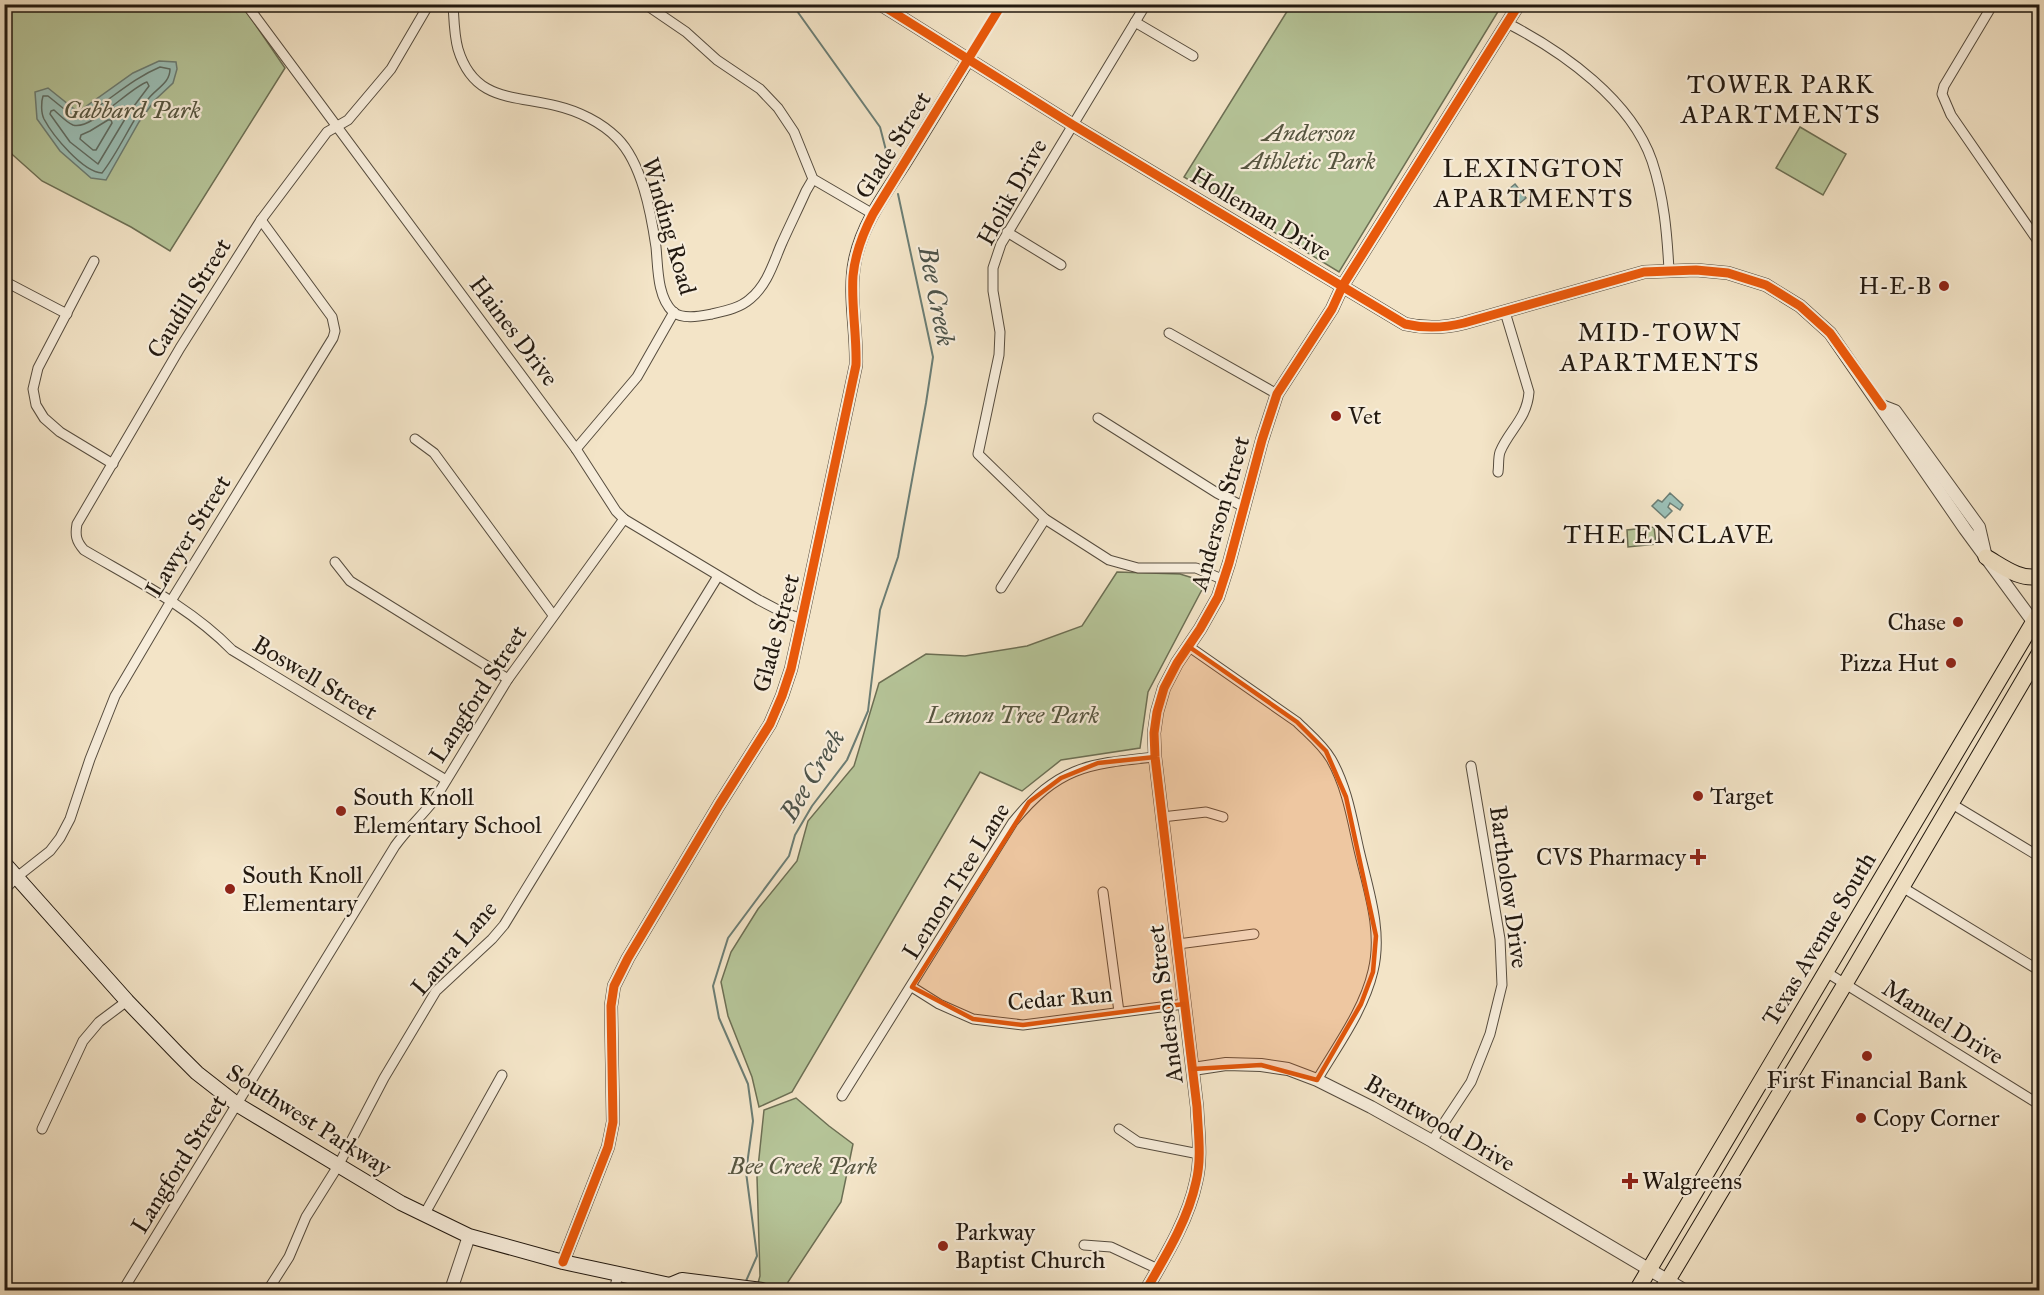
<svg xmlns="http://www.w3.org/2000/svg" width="2044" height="1295" font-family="'IM FELL Great Primer',serif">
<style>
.green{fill:#b6c599;stroke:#6c6f54;stroke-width:1.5}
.water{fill:#9bbfb6;stroke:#6b7d74;stroke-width:1.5}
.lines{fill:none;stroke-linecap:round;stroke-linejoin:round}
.shore{stroke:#5e6c63;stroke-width:1.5}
.stream{stroke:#6b7d74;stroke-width:2}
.minor-casing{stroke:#564c3e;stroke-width:11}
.tertiary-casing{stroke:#564c3e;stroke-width:14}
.secondary-casing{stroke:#221910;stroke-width:16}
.primary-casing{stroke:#221910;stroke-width:17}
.minor{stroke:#f7eddb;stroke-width:9}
.tertiary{stroke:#f7eddb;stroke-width:12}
.secondary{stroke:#f7eddb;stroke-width:14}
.primary{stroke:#f3e4c7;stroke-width:15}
.cycleway-casing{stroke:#f7eddb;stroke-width:13}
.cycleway{stroke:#e8590c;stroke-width:9}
.marked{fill:#de560c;fill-opacity:0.2;stroke:#de560c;stroke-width:4.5;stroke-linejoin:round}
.poi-dot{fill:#8f2418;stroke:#f7eddb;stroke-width:2}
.labels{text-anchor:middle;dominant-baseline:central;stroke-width:4.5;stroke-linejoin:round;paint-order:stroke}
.park-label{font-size:24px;font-style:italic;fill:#565540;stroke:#f7eddb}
.street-label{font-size:24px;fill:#221910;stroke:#f7eddb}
.poi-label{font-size:24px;fill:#221910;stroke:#f7eddb;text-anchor:start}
.neighbourhood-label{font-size:26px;letter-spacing:1.5px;fill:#221910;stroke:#f7eddb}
.water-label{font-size:26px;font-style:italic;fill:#4c534a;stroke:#f7eddb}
</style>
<rect width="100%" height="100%" fill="#f3e4c7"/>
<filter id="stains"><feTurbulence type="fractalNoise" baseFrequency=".00333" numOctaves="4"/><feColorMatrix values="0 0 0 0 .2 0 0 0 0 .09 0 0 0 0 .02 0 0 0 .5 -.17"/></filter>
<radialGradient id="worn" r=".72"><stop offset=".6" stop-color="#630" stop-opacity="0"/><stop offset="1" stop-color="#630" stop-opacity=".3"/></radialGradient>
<g class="green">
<polygon points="5,5 242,5 285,68 170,251 131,227 42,181 5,148"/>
<polygon points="1291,5 1502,5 1339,272 1184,177"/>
<polygon points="1800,127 1846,154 1823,195 1776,168"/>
<polygon points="1654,527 1656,544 1628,547 1627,530"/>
<polygon points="1117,572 1180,574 1206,582 1148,692 1140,748 1061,760 1022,791 980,772 792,1092 759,1107 752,1077 728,1016 721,982 731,952 758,909 797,861 808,821 854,766 879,683 926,654 965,656 1027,646 1082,626"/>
<polygon points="796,1098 829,1126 853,1144 841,1202 788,1282 786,1290 756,1290 760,1276 757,1177 764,1110"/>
</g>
<g class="water">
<polygon points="159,61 176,62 177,69 173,83 155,100 139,122 106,180 91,178 60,151 37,119 35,92 48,88 78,112 133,73"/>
<polygon points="1515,184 1526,198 1520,203 1509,189"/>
<polygon points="1670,493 1683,505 1680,510 1670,503 1668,507 1672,511 1665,518 1652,506 1658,500 1662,502"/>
</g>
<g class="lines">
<g class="shore">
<path d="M160 67 170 69C170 83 157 88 149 98 131 121 120 150 102 173 83 172 53 136 44 119 41 113 41 102 43 96H48L74 117 80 118C109 102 129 80 160 67Z"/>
<path d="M147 82 149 86 128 114 98 164 70 142 50 114 51 111 54 110C60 115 66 122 73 125 91 131 129 88 147 82Z"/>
<polygon points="108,120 111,120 112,123 96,150 93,150 80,139 81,135 90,131"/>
</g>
<g class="stream">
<polyline points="792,4 880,127 889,162"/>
<polyline points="746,1281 757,1256 746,1172 753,1121 748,1084 719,1018 713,986 728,938 789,856 795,835 812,806 847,760 868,711 880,610 898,557 926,403 933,357 898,194"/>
</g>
<g class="minor-casing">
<g id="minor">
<polyline points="246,4 576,449 616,511 624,519 759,600 780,611 802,619"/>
<path d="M429 4 391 69 348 120 327 132 261 220 180 348 77 524C75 535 76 541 84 550 135 580 190 607 232 650L446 780"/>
<path d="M453 4C454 19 454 35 458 49 474 102 514 95 557 106 578 111 601 122 617 138 642 163 651 213 656 247 658 267 657 297 673 312 683 320 701 316 712 314 725 311 740 308 750 299 767 285 773 264 781 245 789 227 798 209 806 191L813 179"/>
<polyline points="645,4 686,32 717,60 760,89 778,108 794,132 813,179 873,214"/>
<polyline points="1146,4 1001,244 993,268 993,291 1000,332 999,355 978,454 1045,519 1109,560 1138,568 1196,568 1224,580"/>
<polyline points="1993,4 1944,86 1942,94 1951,115 2040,244"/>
<polyline points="1135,22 1193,56"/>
<path d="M1509 24C1563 52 1631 100 1652 161 1664 197 1667 233 1669 270"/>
<polyline points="968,60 1002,4"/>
<polyline points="1007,232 1061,265"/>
<polyline points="94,261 38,368 33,389 36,405 44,418 60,432 113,464"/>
<polyline points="4,281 67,314"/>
<polyline points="1169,333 1277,394"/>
<polyline points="1098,418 1217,493 1244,507"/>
<polyline points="415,439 434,453 553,615"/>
<polyline points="576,449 637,377 674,312"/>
<path d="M1498 472C1499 466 1498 458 1500 452 1509 430 1527 419 1529 392L1505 312"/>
<polyline points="335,562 350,581 508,679"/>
<polyline points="1001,588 1045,519"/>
<path d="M1188 646 1297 722C1309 734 1322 744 1331 759 1347 787 1352 819 1359 850 1368 889 1383 931 1373 971 1364 1010 1337 1046 1317 1080"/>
<polyline points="1952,804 2040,857"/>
<polyline points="1162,817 1206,812 1223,817"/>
<polyline points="1902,887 2040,971"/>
<polyline points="4,890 17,877 50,851 60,838 70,819 90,759 115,696 171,601 333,338 335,331 332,317 261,220"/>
<polyline points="1103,892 1119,1012"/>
<polyline points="1178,944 1254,934"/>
<polyline points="1826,972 2040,1105"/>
<polyline points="912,987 939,1004 973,1019 1023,1025 1184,1004"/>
<path d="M842 1096 1013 822C1059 766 1087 764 1155 757"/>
<polyline points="42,1129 83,1041 99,1022 127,1001"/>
<polyline points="1119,1129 1138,1142 1199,1154"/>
<polyline points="1432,1141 1471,1082 1490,1034 1502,985 1500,939 1471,766"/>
<polyline points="424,1215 502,1075"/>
<polyline points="1084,1245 1111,1247 1158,1269"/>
<path d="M123 1290 395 846C407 829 422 816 435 799L508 679 624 519"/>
<polyline points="268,1290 289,1257 306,1217 338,1166 384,1078 436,991 492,939 504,925 718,576"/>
<polyline points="614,1290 618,1275"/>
</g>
</g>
<g class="tertiary-casing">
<g id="tertiary">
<path d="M880 4 1073 125 1405 324C1426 329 1444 328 1464 323L1644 272 1696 270 1728 273 1766 285 1800 306 1830 333 1965 529 2040 631"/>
<polyline points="1882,406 1895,411 1979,527 1985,553"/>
<polyline points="1193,1069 1226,1064 1261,1065 1288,1069 1317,1080 1371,1107 1432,1141 1684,1290"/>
<path d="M563 1262 608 1147 613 1122 611 1006 614 986 628 958 719 805 770 724 782 696 791 669 802 619 856 365C857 330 848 294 855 260 862 225 884 195 903 166 925 131 946 96 968 60"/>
<polyline points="451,1290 469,1236"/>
<path d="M1146 1290C1165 1257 1188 1220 1196 1182 1202 1158 1198 1132 1197 1107L1155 757 1154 733 1157 712 1164 688 1177 663 1200 629 1218 597 1229 563 1262 440 1277 394 1332 309 1343 285 1519 4"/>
</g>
</g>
<g class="secondary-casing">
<g id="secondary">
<polyline points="4,863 127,1001 177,1053 197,1073 238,1105 401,1203 469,1236 563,1262 670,1285 677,1290"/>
<polyline points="670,1285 682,1280 762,1290"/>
</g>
</g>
<g class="primary-casing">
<g id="primary">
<path d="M1986 557C2002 566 2020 581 2040 576"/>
<polyline points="1637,1290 2040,611"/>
<polyline points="1662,1290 1845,984 2040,652"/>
</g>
</g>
<use href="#minor" class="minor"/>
<use href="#tertiary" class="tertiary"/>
<use href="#secondary" class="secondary"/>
<use href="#primary" class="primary"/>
<g class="cycleway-casing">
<g id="cycleway">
<path d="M880 4 1073 125 1405 324C1426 329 1444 328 1464 323L1644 272 1696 270 1728 273 1766 285 1800 306 1830 333 1882 406"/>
<path d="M563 1262 608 1147 613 1122 611 1006 614 986 628 958 719 805 770 724 782 696 791 669 802 619 856 365C857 336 851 305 853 276 855 254 863 233 873 214L1002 4"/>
<path d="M1146 1290C1165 1257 1188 1220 1196 1182 1202 1158 1198 1132 1197 1107L1155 757 1154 733 1157 712 1164 688 1177 663 1200 629 1218 597 1229 563 1262 440 1277 394 1332 309 1343 285 1519 4"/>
</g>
</g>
<use href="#cycleway" class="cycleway"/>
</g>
<path class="marked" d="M1188 646 1297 722 1326 751 1346 797 1376 936 1373 972 1361 1004 1317 1080 1261 1065 1193 1069 1184 1004 1023 1025 973 1019 912 987 1029 802 1061 778 1098 763 1155 757 1154 733 1164 688Z"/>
<g class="poi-dot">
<circle cx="1944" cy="286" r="6"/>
<circle cx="1336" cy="416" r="6"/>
<circle cx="1958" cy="622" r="6"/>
<circle cx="1951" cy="663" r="6"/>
<circle cx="1698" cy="796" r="6"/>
<circle cx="341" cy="811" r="6"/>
<path d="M1695 848h6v6h6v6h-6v6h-6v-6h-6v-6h6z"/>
<circle cx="230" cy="889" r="6"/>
<circle cx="1867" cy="1056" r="6"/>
<circle cx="1861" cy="1118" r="6"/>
<path d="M1627 1172h6v6h6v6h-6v6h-6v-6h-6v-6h6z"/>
<circle cx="943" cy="1246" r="6"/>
</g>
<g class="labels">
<g class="park-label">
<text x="132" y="110">Gabbard Park</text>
<text x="1309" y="133">Anderson<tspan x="1309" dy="28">Athletic Park</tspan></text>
<text x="1013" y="715">Lemon Tree Park</text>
<text x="803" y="1166">Bee Creek Park</text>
</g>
<g class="street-label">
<text transform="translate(893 145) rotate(-58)">Glade Street</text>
<text transform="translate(1012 192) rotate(-61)">Holik Drive</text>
<text transform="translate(1261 214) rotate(31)">Holleman Drive</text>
<text transform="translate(669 226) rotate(74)">Winding Road</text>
<text transform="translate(189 298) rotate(-58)">Caudill Street</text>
<text transform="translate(514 331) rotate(53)">Haines Drive</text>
<text transform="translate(1220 513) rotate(-74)">Anderson Street</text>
<text transform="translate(188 536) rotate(-58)">Lawyer Street</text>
<text transform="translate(776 633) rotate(-75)">Glade Street</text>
<text transform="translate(315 678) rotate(31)">Boswell Street</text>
<text transform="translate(478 694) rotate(-57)">Langford Street</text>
<text transform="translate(956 881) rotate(-58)">Lemon Tree Lane</text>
<text transform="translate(1509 887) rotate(82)">Bartholow Drive</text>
<text transform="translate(1819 939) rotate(-59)">Texas Avenue South</text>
<text transform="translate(454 948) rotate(-49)">Laura Lane</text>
<text transform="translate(1060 998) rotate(-5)">Cedar Run</text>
<text transform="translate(1165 1004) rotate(-97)">Anderson Street</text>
<text transform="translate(1943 1022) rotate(32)">Manuel Drive</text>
<text transform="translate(309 1120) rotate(32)">Southwest Parkway</text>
<text transform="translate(1440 1123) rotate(30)">Brentwood Drive</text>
<text transform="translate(179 1164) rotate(-58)">Langford Street</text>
</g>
<g class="poi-label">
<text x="1932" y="286" text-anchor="end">H-E-B</text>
<text x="1348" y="416">Vet</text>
<text x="1946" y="622" text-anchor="end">Chase</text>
<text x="1939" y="663" text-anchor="end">Pizza Hut</text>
<text x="1710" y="796">Target</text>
<text x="353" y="797">South Knoll<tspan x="353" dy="28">Elementary School</tspan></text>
<text x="1686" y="857" text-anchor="end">CVS Pharmacy</text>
<text x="242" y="875">South Knoll<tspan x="242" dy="28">Elementary</tspan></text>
<text x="1867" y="1080" text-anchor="middle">First Financial Bank</text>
<text x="1873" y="1118">Copy Corner</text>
<text x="1642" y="1181">Walgreens</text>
<text x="955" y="1232">Parkway<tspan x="955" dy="28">Baptist Church</tspan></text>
</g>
<g class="neighbourhood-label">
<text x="1781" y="84">TOWER PARK<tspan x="1781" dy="30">APARTMENTS</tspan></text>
<text x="1534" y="168">LEXINGTON<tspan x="1534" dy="30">APARTMENTS</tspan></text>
<text x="1660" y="332">MID-TOWN<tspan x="1660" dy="30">APARTMENTS</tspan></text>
<text x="1669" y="534">THE ENCLAVE</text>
</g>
<g class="water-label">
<text transform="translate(937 296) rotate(79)">Bee Creek</text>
<text transform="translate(812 775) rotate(-59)">Bee Creek</text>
</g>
</g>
<rect width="2044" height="1295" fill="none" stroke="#f3e4c7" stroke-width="24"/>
<rect x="6" y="6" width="2032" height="1283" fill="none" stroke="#221910" stroke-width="3"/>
<rect x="12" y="12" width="2020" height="1271" fill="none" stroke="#221910" stroke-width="1.5"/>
<rect width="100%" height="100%" filter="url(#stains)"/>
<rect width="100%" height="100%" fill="url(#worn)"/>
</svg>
